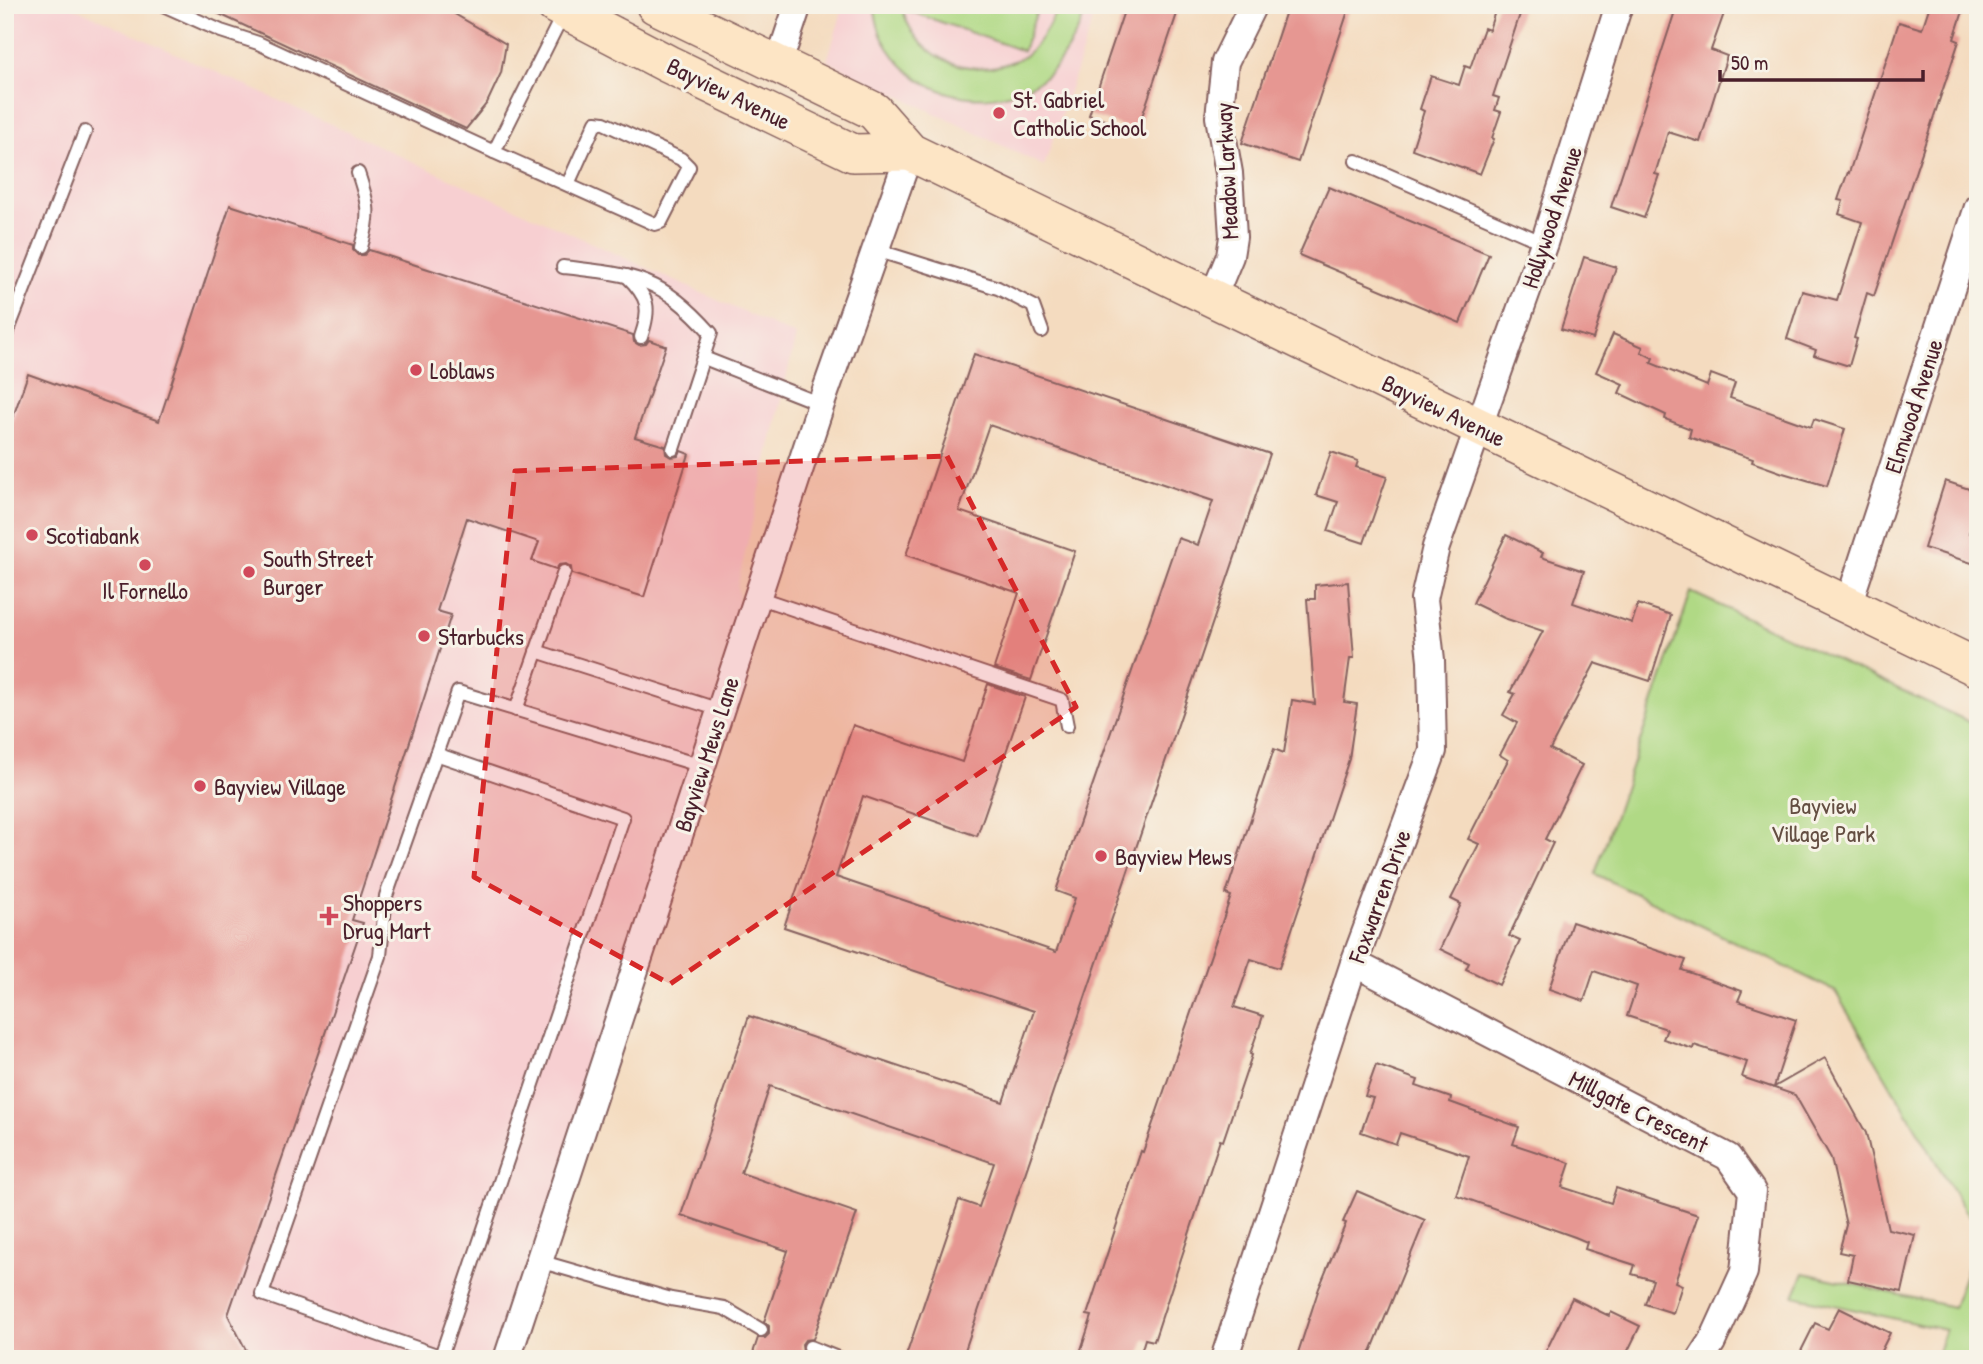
<svg xmlns="http://www.w3.org/2000/svg" width="1983" height="1364" font-family="'Patrick Hand',sans-serif">
<style>
.built{fill:#f7cfd1}
.green{fill:#b0d985;stroke:#7d7c58;stroke-width:2}
.building{fill:#e69792}
.lines{fill:none;stroke-linecap:round;stroke-linejoin:round}
.service-casing{stroke:#86615f;stroke-width:16}
.minor-casing{stroke:#86615f;stroke-width:30}
.secondary-casing{stroke:#86615f;stroke-width:40}
.service{stroke:#fff;stroke-width:12}
.minor{stroke:#fff;stroke-width:26}
.secondary{stroke:#fde5c5;stroke-width:37}
.marked{fill:#d62828;fill-opacity:0.2;stroke:#d62828;stroke-width:5;stroke-dasharray:14 9;stroke-linejoin:round}
.poi-dot{fill:#d1495b;stroke:#f7f3e8;stroke-width:2.5}
.labels{text-anchor:middle;dominant-baseline:central;stroke-width:6;stroke-linejoin:round;paint-order:stroke}
.street-label{font-size:24px;fill:#4a1f2b;stroke:#f7f3e8}
.poi-label{font-size:24px;fill:#4a1f2b;stroke:#f7f3e8;text-anchor:start}
.park-label{font-size:24px;fill:#644e42;stroke:#f7f3e8}
</style>
<rect width="100%" height="100%" fill="#f7f3e8"/>
<filter id="ink" filterUnits="userSpaceOnUse"><feTurbulence type="fractalNoise" baseFrequency=".0143" numOctaves="2"/><feDisplacementMap in="SourceGraphic" scale="14" xChannelSelector="R" yChannelSelector="G"/><feConvolveMatrix kernelMatrix="1 2 1 2 8 2 1 2 1" color-interpolation-filters="sRGB"/></filter>
<filter id="wash" filterUnits="userSpaceOnUse"><feTurbulence type="fractalNoise" baseFrequency=".00686" numOctaves="4" result="noise"/><feDisplacementMap in="SourceGraphic" scale="28" xChannelSelector="R" yChannelSelector="G"/><feGaussianBlur stdDeviation="1.57" result="paint"/><feColorMatrix in="noise" values="0 0 0 0 0 0 0 0 0 0 0 0 0 0 0 0 0 1.4 0 .05"/><feComposite in="paint" operator="in"/></filter>
<g filter="url(#wash)">
<rect width="100%" height="100%" fill="#f4dbbf"/>
<g class="built">
<polygon points="5,5 69,5 796,336 737,587 743,627 501,1359 5,1359"/>
<polygon points="844,5 1098,5 1044,166 827,61"/>
</g>
<g class="green">
<path d="M874 5H902C911 55 967 80 1011 62 1016 60 1022 58 1026 55 1042 41 1051 24 1058 5H1088C1080 29 1061 68 1039 81 983 115 911 95 882 37 877 27 876 15 874 5Z"/>
<polygon points="911,5 1039,5 1023,51 909,11"/>
<polygon points="1691,592 1978,726 1978,1216 1968,1216 1835,991 1595,874"/>
<polygon points="1978,1238 1978,1359 1936,1359 1945,1330 1794,1296 1804,1273 1953,1307"/>
</g>
<g id="blocks">
<g class="building">
<polygon points="200,5 439,5 506,44 501,73 487,103 466,129"/>
<polygon points="1126,5 1180,5 1137,131 1089,115"/>
<polygon points="1288,5 1350,5 1298,162 1242,143"/>
<polygon points="1497,5 1523,5 1493,96 1499,98 1495,110 1501,112 1492,138 1494,139 1480,174 1412,149 1424,111 1420,109 1431,76 1459,85 1465,66 1470,68 1484,28 1489,30"/>
<polygon points="1677,5 1727,5 1711,50 1727,56 1700,142 1668,132 1655,174 1659,175 1644,218 1611,207"/>
<polygon points="1930,5 1965,5 1954,39 1959,41 1874,296 1867,293 1854,338 1857,339 1849,366 1814,355 1816,350 1787,339 1802,291 1837,300 1862,222 1839,214 1843,201 1838,200 1840,194 1848,172 1849,173 1899,22 1922,29"/>
<polygon points="1329,187 1489,254 1460,323 1299,255"/>
<polygon points="230,205 353,245 353,250 358,255 364,255 369,250 633,335 634,342 639,345 646,344 649,340 666,346 635,437 665,446 666,454 671,457 678,456 681,451 689,454 644,597 572,574 571,567 566,564 559,565 556,569 532,561 539,542 467,518 437,611 451,615 352,920 363,923 228,1315 246,1350 235,1359 5,1359 5,440 28,374 159,421"/>
<polygon points="1584,257 1616,267 1593,339 1561,329"/>
<polygon points="1613,334 1643,347 1641,352 1653,358 1651,363 1707,386 1711,374 1735,383 1730,398 1811,427 1814,419 1845,429 1827,486 1783,473 1752,462 1753,459 1689,437 1691,429 1665,419 1666,415 1619,393 1623,384 1596,372"/>
<polygon points="974,354 1270,454 962,1359 905,1359 959,1200 979,1207 994,1163 770,1086 741,1173 857,1213 813,1339 805,1340 802,1344 803,1352 808,1355 807,1359 751,1359 758,1338 765,1338 769,1334 769,1326 764,1322 788,1251 681,1215 749,1016 1003,1102 1034,1011 784,927 853,725 962,762 988,684 1025,697 977,836 863,796 836,877 1056,952 1075,898 1056,891 1178,538 1198,545 1213,501 989,425 959,511 1075,551 1031,680 994,668 1019,593 906,555"/>
<polygon points="1331,452 1358,461 1356,467 1387,477 1364,543 1328,531 1338,502 1316,495"/>
<polygon points="1945,481 1978,492 1978,504 1969,533 1978,537 1978,565 1924,548"/>
<polygon points="1506,535 1543,553 1541,557 1584,571 1573,603 1632,623 1638,604 1671,615 1650,681 1595,663 1550,749 1582,765 1545,839 1553,843 1509,936 1520,941 1499,985 1466,969 1469,963 1440,949 1461,904 1451,899 1479,844 1468,839 1508,760 1500,755 1517,723 1503,715 1515,694 1510,692 1543,631 1504,618 1473,603"/>
<polygon points="1348,582 1354,658 1350,658 1344,702 1357,704 1349,759 1279,968 1251,959 1234,1007 1263,1016 1250,1054 1252,1055 1223,1141 1220,1140 1154,1341 1145,1339 1139,1359 1078,1359 1092,1316 1087,1315 1141,1151 1143,1152 1231,896 1226,894 1274,749 1284,753 1292,700 1315,704 1307,599 1315,599 1315,585"/>
<polygon points="1572,922 1686,960 1682,970 1742,991 1738,1001 1796,1020 1774,1087 1825,1058 1866,1133 1888,1229 1915,1235 1902,1292 1848,1280 1853,1255 1839,1252 1846,1225 1831,1158 1795,1095 1742,1077 1747,1062 1694,1045 1693,1049 1663,1039 1667,1029 1627,1016 1637,986 1594,971 1584,1001 1549,989"/>
<polygon points="1376,1065 1418,1080 1416,1086 1451,1098 1450,1102 1519,1127 1513,1144 1570,1163 1562,1187 1611,1203 1616,1188 1698,1215 1675,1282 1682,1285 1673,1313 1645,1304 1653,1280 1632,1274 1635,1265 1585,1249 1587,1242 1575,1237 1456,1195 1469,1156 1400,1133 1396,1144 1361,1132 1373,1098 1365,1096"/>
<polygon points="1357,1191 1425,1220 1368,1359 1296,1359 1319,1288 1346,1223 1343,1222"/>
<polygon points="1572,1298 1609,1316 1611,1312 1640,1326 1624,1359 1542,1359"/>
<polygon points="1839,1308 1890,1333 1877,1359 1797,1359 1815,1323 1828,1329"/>
</g>
</g>
</g>
<g filter="url(#ink)">
<use href="#blocks" fill-opacity="0" stroke="#86615f" stroke-width="2"/>
<g class="lines">
<g class="service-casing">
<g id="service">
<polyline points="163,5 221,31 258,43 494,152"/>
<polyline points="563,14 494,152 655,224 661,222 689,167 681,159 604,123 596,122 568,184"/>
<polyline points="1356,161 1544,243"/>
<path d="M358 173C369 206 371 214 361 247"/>
<polyline points="876,250 998,288 1033,306 1042,331"/>
<path d="M563 267C635 275 661 277 711 333L673 449"/>
<path d="M627 276C649 298 651 308 641 337"/>
<polyline points="5,338 85,132"/>
<polyline points="704,358 821,404"/>
<polyline points="757,597 1062,700 1067,726"/>
<polyline points="536,651 720,710"/>
<polyline points="516,710 564,572"/>
<polyline points="436,754 623,818 440,1359"/>
<polyline points="539,1261 671,1299 724,1308 761,1330"/>
<polyline points="810,1347 840,1359"/>
<polyline points="448,1359 262,1294 380,956 386,896 458,692 702,766"/>
</g>
</g>
<g class="minor-casing">
<g id="minor">
<polyline points="778,65 798,5"/>
<polyline points="1213,297 1230,256 1233,237 1229,173 1219,117 1225,62 1253,5"/>
<polyline points="1848,605 1978,207"/>
<polyline points="1354,963 1728,1157 1752,1191 1744,1272 1712,1342 1701,1359"/>
<polyline points="507,1359 821,404 910,152"/>
<polyline points="1224,1359 1354,963 1433,751 1431,660 1424,599 1436,547 1544,243 1619,5"/>
</g>
</g>
<g class="secondary-casing">
<g id="secondary">
<polyline points="555,5 668,64 853,153 910,152"/>
<polyline points="655,5 874,111 910,152 1978,668"/>
</g>
</g>
<use href="#service" class="service"/>
<use href="#minor" class="minor"/>
<use href="#secondary" class="secondary"/>
</g>
</g>
<path class="marked" d="M947 456 1076 707 670 984 474 877 515 471Z"/>
<g class="poi-dot">
<circle cx="999" cy="113" r="7"/>
<circle cx="416" cy="370" r="7"/>
<circle cx="32" cy="535" r="7"/>
<circle cx="145" cy="565" r="7"/>
<circle cx="249" cy="572" r="7"/>
<circle cx="424" cy="636" r="7"/>
<circle cx="200" cy="786" r="7"/>
<circle cx="1101" cy="856" r="7"/>
<path d="M325.5 905.5h7v7h7v7h-7v7h-7v-7h-7v-7h7z"/>
</g>
<g class="labels">
<g class="street-label">
<text transform="translate(729 93) rotate(26)">Bayview Avenue</text>
<text transform="translate(1226 171) rotate(-93)">Meadow Larkway</text>
<text transform="translate(1551 217) rotate(-72)">Hollywood Avenue</text>
<text transform="translate(1913 406) rotate(-72)">Elmwood Avenue</text>
<text transform="translate(1444 410) rotate(26)">Bayview Avenue</text>
<text transform="translate(706 754) rotate(-72)">Bayview Mews Lane</text>
<text transform="translate(1379 896) rotate(-70)">Foxwarren Drive</text>
<text transform="translate(1639 1111) rotate(27)">Millgate Crescent</text>
</g>
<g class="poi-label">
<text x="1013" y="99">St. Gabriel<tspan x="1013" dy="28">Catholic School</tspan></text>
<text x="430" y="370">Loblaws</text>
<text x="46" y="535">Scotiabank</text>
<text x="263" y="558">South Street<tspan x="263" dy="28">Burger</tspan></text>
<text x="145" y="590" text-anchor="middle">Il Fornello</text>
<text x="438" y="636">Starbucks</text>
<text x="214" y="786">Bayview Village</text>
<text x="1115" y="856">Bayview Mews</text>
<text x="343" y="902">Shoppers<tspan x="343" dy="28">Drug Mart</tspan></text>
</g>
<g class="park-label">
<text x="1823" y="805">Bayview<tspan x="1823" dy="28">Village Park</tspan></text>
</g>
</g>
<rect width="1983" height="1364" fill="none" stroke="#f7f3e8" stroke-width="28"/>
<path d="M1720 70v10h203v-10" fill="none" stroke="#4a1f2b" stroke-width="3.5"/>
<text x="1731" y="70" font-size="21" fill="#4a1f2b" stroke="#f7f3e8" stroke-width="5" paint-order="stroke">50 m</text>
</svg>
